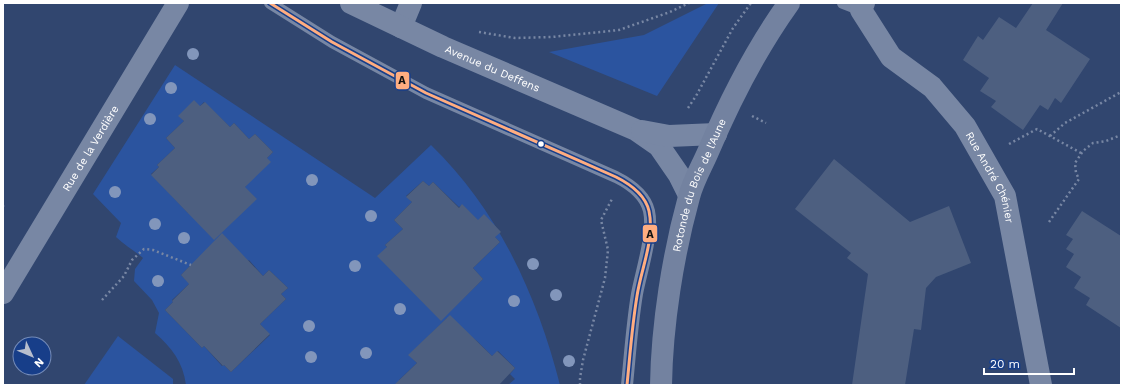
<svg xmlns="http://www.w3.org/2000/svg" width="1124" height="388" font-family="'Work Sans',sans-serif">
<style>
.green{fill:#2b549f;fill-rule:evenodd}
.building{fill:#4d5f80}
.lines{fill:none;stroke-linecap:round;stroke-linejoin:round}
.path{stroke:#7887a4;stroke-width:2.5;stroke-dasharray:2 3;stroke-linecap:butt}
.service{stroke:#7887a4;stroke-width:12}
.minor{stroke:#7887a4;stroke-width:22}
.tertiary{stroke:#7887a4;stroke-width:22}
.secondary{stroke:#7382a0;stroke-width:22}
.bus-1-casing{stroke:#173e89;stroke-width:6}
.bus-1{stroke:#ffad80;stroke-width:3}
.tree{fill:#8296bb}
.bus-dot{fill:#fff;stroke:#173e89;stroke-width:1.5}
.labels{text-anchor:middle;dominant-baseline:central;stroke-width:3.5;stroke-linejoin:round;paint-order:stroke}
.street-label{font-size:11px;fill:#fff;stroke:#173e89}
.line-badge{stroke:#173e89;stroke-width:1.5}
.pale-badge-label{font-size:11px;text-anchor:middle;font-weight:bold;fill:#111}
</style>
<rect width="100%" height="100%" fill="#31466f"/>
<g class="green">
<polygon points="708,3 719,3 657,96 549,52 644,35"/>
<path d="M175 65 375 198 431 145C498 210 537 295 560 385H508L515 379 510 374 515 368 498 351 492 356 477 341 454 325 447 318 409 355 417 363 399 380V385H186C183 362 172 348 155 333L159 313 152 300 134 281 135 269 143 258C134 250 124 245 116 237L121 223 93 194ZM204 102 230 127 234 123 249 139 255 134 273 152 267 158 245 187 188 213 151 174 159 167 157 165 175 148 166 138 184 121 179 116 200 106ZM423 181 429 186 433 182 459 207 462 205 500 242 473 268 483 279 445 316 385 245 403 229 394 220 412 202 406 196ZM249 260 263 276 269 270 288 288 281 294 286 299 260 324 270 335 231 372 224 365 222 366 204 346 202 348 165 310 173 302 172 300 189 284 195 289 181 275 191 265 245 263Z"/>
<polygon points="118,336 173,379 173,385 84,385"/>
</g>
<g class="building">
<polygon points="1033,3 1063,3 1046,30 1090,59 1061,103 1055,98 1048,110 1040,105 1023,130 991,107 996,101 980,91 989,78 963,60 978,36 983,40 999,17 1016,28"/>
<polygon points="194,100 200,106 205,102 230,127 234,123 249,139 255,134 273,152 267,158 271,162 245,187 257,199 214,240 151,175 159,167 157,165 175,148 166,138 184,121 178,116"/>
<polygon points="834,159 910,222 949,206 971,263 936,277 926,288 921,330 914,329 905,385 852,385 868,274 847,258 851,253 795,209"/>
<polygon points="423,181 429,186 433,182 459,208 462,204 478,220 484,214 501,232 495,237 500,242 473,268 483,279 441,321 377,256 387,247 385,245 403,229 394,220 412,202 406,197"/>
<polygon points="1082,211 1121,236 1121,328 1086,305 1090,298 1074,288 1081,277 1066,267 1074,254 1066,249 1073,239 1066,235"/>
<polygon points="222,233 263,276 269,270 288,288 281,294 286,299 260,324 270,334 231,372 224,365 223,366 204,346 202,348 165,310 173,302 172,301 189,284 181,275"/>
<polygon points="450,315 492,356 497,351 515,368 499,385 394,385 417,363 408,355"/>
</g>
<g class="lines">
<g class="path">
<polyline points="479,32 515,38 552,37 619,30 670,12 689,3"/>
<polyline points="688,108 696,96 733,28 751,3"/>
<polyline points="752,116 766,123"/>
<polyline points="1050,136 1065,123 1121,92"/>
<polyline points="1009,144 1037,129 1081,153"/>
<polyline points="3,205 3,207"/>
<polyline points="1049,222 1079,179 1076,173 1075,163 1083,151 1093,143 1106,141 1121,135"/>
<polyline points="102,300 124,276 132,260 144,249 153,250 191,265"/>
<polyline points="580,385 580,378 583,360 605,278 608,250 601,220 612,199"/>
</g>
<g class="service">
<path d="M270 3 332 42 426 93 616 177C630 184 645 194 649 211 654 233 641 272 637 294 632 324 630 355 627 385"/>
<polyline points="843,3 861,10"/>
</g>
<g class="minor">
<path id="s1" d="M864 3 861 10 891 57 932 87 965 126 1005 196 1041 385"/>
<polyline points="401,27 411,3"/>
<path id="s2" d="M3 293 178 3"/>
</g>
<g class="tertiary">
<path id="s3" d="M351 3 443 47 636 130 659 146 679 175 689 195"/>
<polyline points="642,131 669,136 716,134"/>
</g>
<path class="secondary" id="s4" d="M661 385C662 324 673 255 689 197 693 181 702 166 708 152 730 100 756 49 789 3"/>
<g class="bus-1-casing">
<path id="bus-1" d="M270 3 332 42 426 93 616 177C630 184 645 194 649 211 655 239 641 269 637 296 632 326 630 355 627 385"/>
</g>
<use href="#bus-1" class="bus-1"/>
</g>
<g class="tree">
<circle cx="193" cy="54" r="6"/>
<circle cx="171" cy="88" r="6"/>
<circle cx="150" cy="119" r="6"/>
<circle cx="312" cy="180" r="6"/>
<circle cx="115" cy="192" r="6"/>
<circle cx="371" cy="216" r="6"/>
<circle cx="155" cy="224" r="6"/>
<circle cx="184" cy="238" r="6"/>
<circle cx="533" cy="264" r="6"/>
<circle cx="355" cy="266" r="6"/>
<circle cx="158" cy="281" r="6"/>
<circle cx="556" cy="295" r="6"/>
<circle cx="514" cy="301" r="6"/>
<circle cx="400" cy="309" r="6"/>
<circle cx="309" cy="326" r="6"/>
<circle cx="366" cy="353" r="6"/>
<circle cx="311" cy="357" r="6"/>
<circle cx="569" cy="361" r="6"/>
</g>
<circle class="bus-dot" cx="541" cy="144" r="3.5"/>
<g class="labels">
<g class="street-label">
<text stroke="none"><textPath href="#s3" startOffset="156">Avenue du Deffens</textPath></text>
<text stroke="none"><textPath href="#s2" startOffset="169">Rue de la Verdière</textPath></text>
<text stroke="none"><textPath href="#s1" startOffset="223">Rue André Chénier</textPath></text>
<text stroke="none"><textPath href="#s4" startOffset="205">Rotonde du Bois de l'Aune</textPath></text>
</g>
</g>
<g class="line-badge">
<rect x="395" y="71" width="15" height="19" rx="4" fill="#ffad80"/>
<rect x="642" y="224" width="16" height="19" rx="4" fill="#ffad80"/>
</g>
<g class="pale-badge-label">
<text x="402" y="84">A</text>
<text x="650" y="238">A</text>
</g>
<rect width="1124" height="388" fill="none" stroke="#ffffff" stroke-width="8"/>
<g transform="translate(32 356) rotate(134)"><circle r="19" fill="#173e89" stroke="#748bb8"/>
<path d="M0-3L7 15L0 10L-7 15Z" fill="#b7becd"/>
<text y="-6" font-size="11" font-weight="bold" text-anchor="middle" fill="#ffffff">N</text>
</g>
<path d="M984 368v6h90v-6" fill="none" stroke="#ffffff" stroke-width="2"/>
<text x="990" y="368" font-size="12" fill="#ffffff" stroke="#173e89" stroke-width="3" paint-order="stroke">20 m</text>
</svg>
